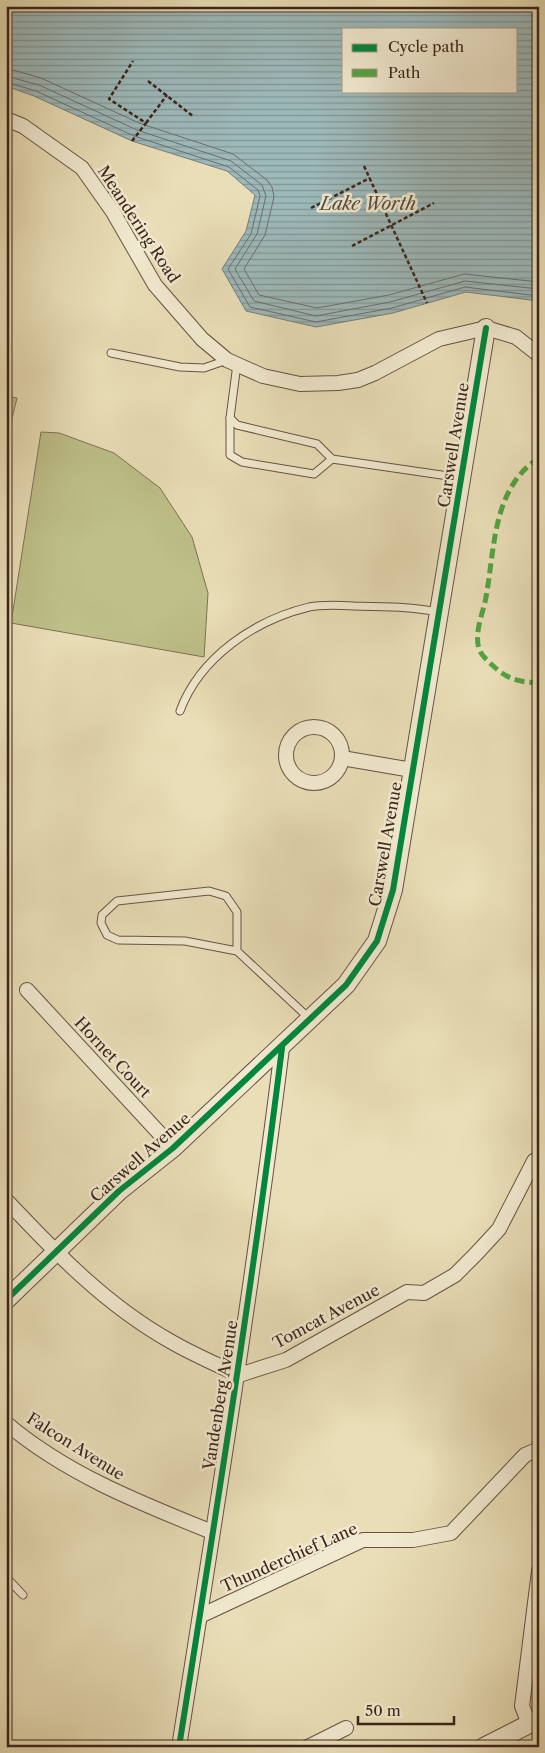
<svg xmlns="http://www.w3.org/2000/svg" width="545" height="1753" font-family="'Libre Caslon Text',serif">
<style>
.grass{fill:#bebf89;stroke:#7e7252}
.water{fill:url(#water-rules);stroke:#777e7b;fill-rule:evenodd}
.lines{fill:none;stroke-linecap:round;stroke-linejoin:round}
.shore{stroke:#6d6f6b;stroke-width:1}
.service-casing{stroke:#685343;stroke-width:9}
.minor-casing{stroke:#685343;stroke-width:16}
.tertiary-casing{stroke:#685343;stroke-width:20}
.path{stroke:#3d251c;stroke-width:2.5;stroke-dasharray:4 2.5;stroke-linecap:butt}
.service{stroke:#f1ead0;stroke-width:7}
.minor{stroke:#f1ead0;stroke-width:14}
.tertiary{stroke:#f1ead0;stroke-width:18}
.quiet{stroke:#54a341;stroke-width:5;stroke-dasharray:10 5;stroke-linecap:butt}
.cycleway-casing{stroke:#f1ead0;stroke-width:9}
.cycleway{stroke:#00873e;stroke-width:6}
.labels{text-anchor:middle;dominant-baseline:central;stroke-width:5;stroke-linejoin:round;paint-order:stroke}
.street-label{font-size:16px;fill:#3d251c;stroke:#f1ead0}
.water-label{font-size:18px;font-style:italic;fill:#554a44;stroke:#f1ead0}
</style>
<defs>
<pattern id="water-rules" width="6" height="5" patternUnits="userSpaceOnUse" patternTransform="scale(1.25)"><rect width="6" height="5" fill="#9db9ba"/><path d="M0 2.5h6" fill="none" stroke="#819696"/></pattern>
</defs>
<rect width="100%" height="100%" fill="#e9deb7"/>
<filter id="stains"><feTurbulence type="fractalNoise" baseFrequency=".004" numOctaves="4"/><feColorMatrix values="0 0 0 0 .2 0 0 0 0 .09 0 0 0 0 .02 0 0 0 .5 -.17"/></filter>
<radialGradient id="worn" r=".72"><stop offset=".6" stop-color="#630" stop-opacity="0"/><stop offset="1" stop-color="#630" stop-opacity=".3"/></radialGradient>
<g class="grass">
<polygon points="6,396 17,398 6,443"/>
<polygon points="41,432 59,433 114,453 160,488 192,537 208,593 204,657 11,623"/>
</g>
<path class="water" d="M6 6H539V301L466 292 393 313 316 327 246 311 222 269 246 231 255 195 227 171 132 141 34 96 6 86ZM344 29H516V91H344Z"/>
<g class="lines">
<g class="shore">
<polyline points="6,68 41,78 139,123 233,154 267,180 272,187 274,197 265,235 244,269 259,295 317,308 389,295 464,274 539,282"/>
<polyline points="6,76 39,85 137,130 231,161 262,185 266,196 257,234 235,269 254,301 316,316 390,302 465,281 539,289"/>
<polyline points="6,82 36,91 134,136 229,167 258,190 260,196 251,234 228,269 250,307 316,322 392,308 465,287 539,296"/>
</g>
<g class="service-casing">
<g id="service">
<polyline points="111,353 180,367 204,368 227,360"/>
<polyline points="237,364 230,418 230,455 242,462 314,474 332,459"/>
<polyline points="230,418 237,425 317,444 332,459 462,478"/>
<path d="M180 711C200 657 255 620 309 607 324 604 339 605 354 606 383 607 410 606 438 612"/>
<polyline points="237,951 237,912 226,896 209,891 117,901 102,915 101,923 107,935 118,940 185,941 237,951 310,1019"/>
<polyline points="6,1577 23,1595"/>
</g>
</g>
<g class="minor-casing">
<g id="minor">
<polyline points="6,119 23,126 82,168 113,212 155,285 202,339 227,360 263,376 300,384 338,383 358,380 375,373 439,339 486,328 516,337 539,355"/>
<circle cx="314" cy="755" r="28"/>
<polyline points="342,758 412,770"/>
<polyline points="27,990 173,1148"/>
<path d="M6 1200C56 1253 106 1305 170 1341 192 1354 216 1364 239 1375L286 1360 407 1292 424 1293 455 1275 476 1254 499 1229 534 1161 539 1162"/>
<path d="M6 1423C66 1474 140 1503 212 1532"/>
<polyline points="200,1616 363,1540 413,1540 451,1533 525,1455 539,1449"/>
<polyline points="529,1724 522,1706 539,1571"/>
<path d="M179 1747C216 1514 253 1282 282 1048"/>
<polyline points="308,1747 346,1728"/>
</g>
</g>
<g class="tertiary-casing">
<g id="tertiary">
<polyline points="6,1300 119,1191 173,1148 346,985 377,941 393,890 486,328"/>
<polyline points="484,1747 539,1719"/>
</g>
</g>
<g class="path">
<polyline points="148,81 194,117"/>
<polyline points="146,123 167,95"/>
<polyline points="132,141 146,123 109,99 133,61"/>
<polyline points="364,166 427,303"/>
<polyline points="311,208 370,178"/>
<polyline points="352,246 434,203"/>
</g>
<use href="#service" class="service"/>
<use href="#minor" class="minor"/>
<use href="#tertiary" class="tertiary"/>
<path class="quiet" d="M539 458C492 488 495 549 486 597 483 614 474 632 479 649 481 655 487 660 491 664 507 679 517 682 539 683"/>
<g class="cycleway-casing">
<g id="cycleway">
<polyline points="6,1300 119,1191 173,1148 346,985 377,941 393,890 486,328"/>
<path d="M179 1747C216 1514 253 1282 282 1048"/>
</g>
</g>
<use href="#cycleway" class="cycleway"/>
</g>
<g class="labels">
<g class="street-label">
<text transform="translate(139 224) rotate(57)">Meandering Road</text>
<text transform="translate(453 445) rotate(-81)">Carswell Avenue</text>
<text transform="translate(385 844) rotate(-80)">Carswell Avenue</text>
<text transform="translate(113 1057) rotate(47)">Hornet Court</text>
<text transform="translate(140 1157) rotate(-41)">Carswell Avenue</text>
<text transform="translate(326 1316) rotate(-28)">Tomcat Avenue</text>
<text transform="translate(220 1395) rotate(-81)">Vandenberg Avenue</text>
<text transform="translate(76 1446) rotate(32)">Falcon Avenue</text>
<text transform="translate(289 1557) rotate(-24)">Thunderchief Lane</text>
</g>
<g class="water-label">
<text x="368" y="204">Lake Worth</text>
</g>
</g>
<rect width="545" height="1753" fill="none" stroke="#e9deb7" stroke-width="25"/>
<rect x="8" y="8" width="530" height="1738" fill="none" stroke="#3d251c" stroke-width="2.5"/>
<rect x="12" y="12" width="520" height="1728" fill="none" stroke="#3d251c"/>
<rect x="342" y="28" width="175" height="65" fill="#f1ead0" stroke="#a99b88"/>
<rect x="352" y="44" width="25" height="8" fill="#00873e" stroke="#a99b88"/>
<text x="388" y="52" font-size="15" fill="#3d251c">Cycle path</text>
<rect x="352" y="69" width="25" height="8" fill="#54a341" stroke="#a99b88"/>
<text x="388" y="78" font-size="15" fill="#3d251c">Path</text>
<path d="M358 1716v8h96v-8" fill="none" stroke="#3d251c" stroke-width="2.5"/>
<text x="365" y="1716" font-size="15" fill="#3d251c" stroke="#f1ead0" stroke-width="4" paint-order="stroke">50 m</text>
<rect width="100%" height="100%" filter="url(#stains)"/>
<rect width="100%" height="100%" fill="url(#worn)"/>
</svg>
